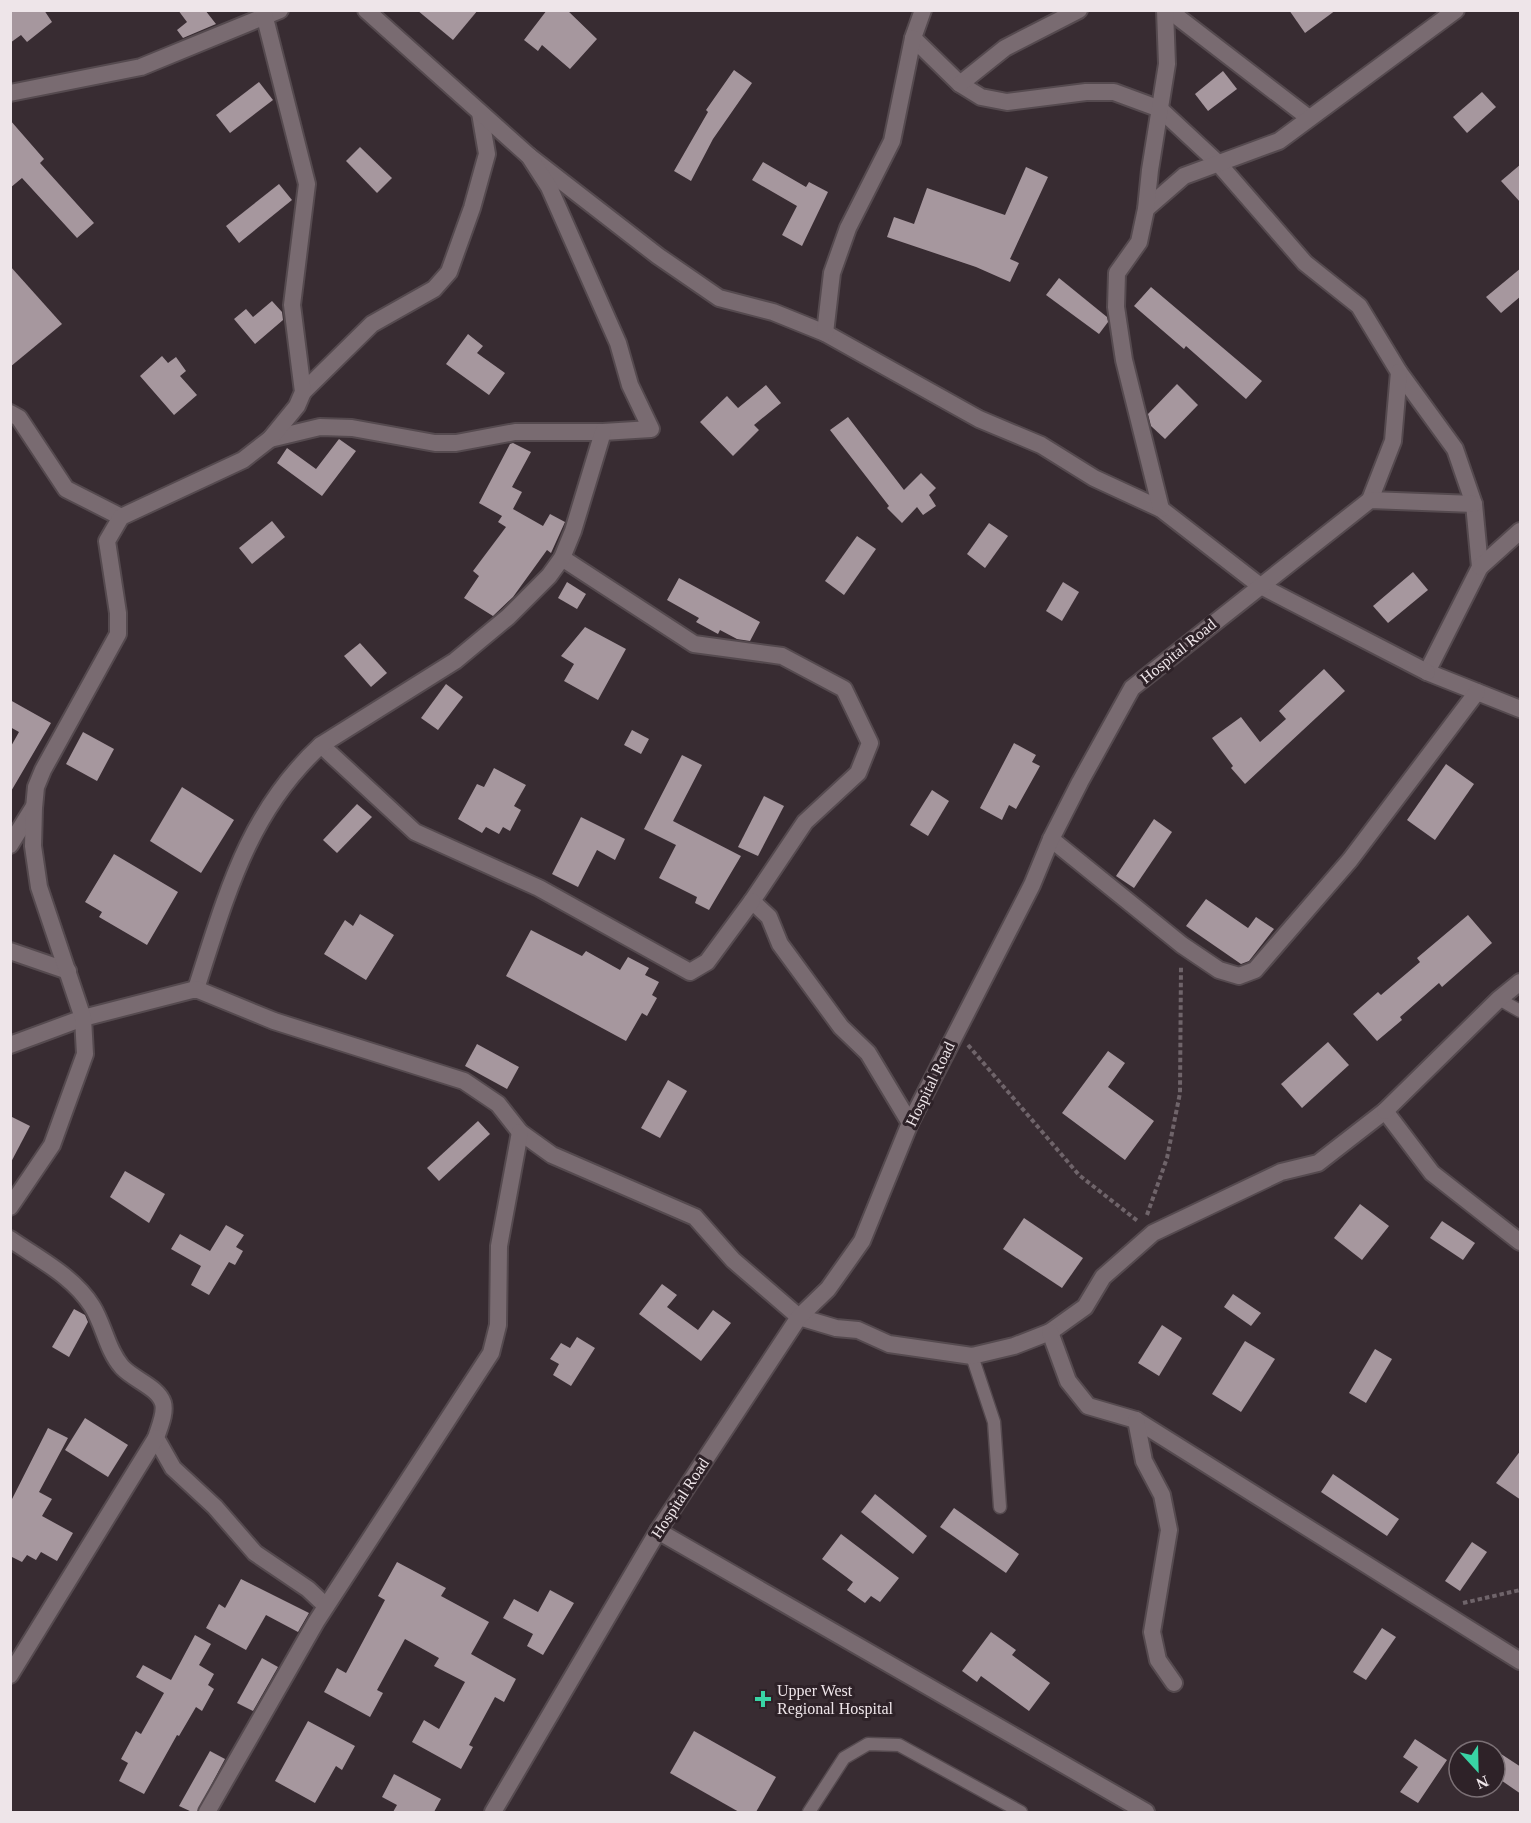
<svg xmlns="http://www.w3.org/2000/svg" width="1531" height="1823" font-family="Georgia,serif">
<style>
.building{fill:#a6979e}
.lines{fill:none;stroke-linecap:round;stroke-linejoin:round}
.service-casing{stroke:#554a4f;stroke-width:15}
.minor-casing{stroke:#554a4f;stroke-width:20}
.path{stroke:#6f646a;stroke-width:4;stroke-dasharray:4.5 3;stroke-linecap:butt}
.service{stroke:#796b71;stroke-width:12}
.minor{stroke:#796b71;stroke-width:16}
.poi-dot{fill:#39d4a5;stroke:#2e2228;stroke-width:2}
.labels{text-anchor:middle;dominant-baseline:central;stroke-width:6;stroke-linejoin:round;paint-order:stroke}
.street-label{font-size:16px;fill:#eee5e9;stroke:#2e2228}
.poi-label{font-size:16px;fill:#eee5e9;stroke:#2e2228;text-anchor:start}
</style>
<rect width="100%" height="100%" fill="#382c32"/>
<g class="building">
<polygon points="10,10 44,10 52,22 27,42 21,35 10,43"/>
<polygon points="178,10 205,10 216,24 183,38 177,30 187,22"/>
<polygon points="417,10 478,10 453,40"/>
<polygon points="547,10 567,10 597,39 570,69 542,45 538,51 524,40"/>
<polygon points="1289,10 1336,10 1305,33"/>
<polygon points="734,70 752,83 713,139 691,181 674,171 708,112 706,110"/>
<polygon points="1223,71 1237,89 1208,111 1195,94"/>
<polygon points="259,82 273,100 230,133 216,115"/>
<polygon points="1482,92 1496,107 1467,133 1453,117"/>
<polygon points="10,120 44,159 40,163 94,223 77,238 22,178 10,188"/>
<polygon points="360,147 392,178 377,193 346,161"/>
<polygon points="763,162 806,187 809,182 828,192 802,246 782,235 797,206 752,180"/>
<polygon points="1521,164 1521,203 1501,181"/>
<polygon points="1026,167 1048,177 1010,259 1019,263 1010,282 976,267 887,237 894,217 914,224 927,188 1005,215"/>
<polygon points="279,184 292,200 239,243 226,226"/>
<polygon points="10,266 62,324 10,367"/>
<polygon points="1521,268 1521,296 1501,313 1486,297"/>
<polygon points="1059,278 1107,317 1108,322 1099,334 1046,295"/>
<polygon points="1151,287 1262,381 1246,399 1186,346 1184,349 1134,306"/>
<polygon points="272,301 282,312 283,320 255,344 234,319 246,309 253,317"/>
<polygon points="468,334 483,346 477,353 505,373 489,395 446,364"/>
<polygon points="162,356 168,363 176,357 186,371 180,376 197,395 174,415 140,376"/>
<polygon points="1177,384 1198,405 1165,439 1151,426 1148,414"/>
<polygon points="766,385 781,403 754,425 759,430 733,456 700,422 727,396 738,408"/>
<polygon points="848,417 904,490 921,473 936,488 929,495 936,506 923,515 917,507 902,523 887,508 889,506 830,430"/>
<polygon points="339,439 356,451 322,496 277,463 287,448 316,469"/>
<polygon points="513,443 531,452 512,487 522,492 513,509 543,526 550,514 565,522 551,553 547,550 513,597 493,616 464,598 479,576 473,571 506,527 498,522 502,516 479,503 510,444"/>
<polygon points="272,521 285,537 252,564 239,548"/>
<polygon points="989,523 1008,536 985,568 967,554"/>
<polygon points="857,536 876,549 844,595 825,581"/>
<polygon points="1413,572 1428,590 1388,623 1373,606"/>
<polygon points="679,578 760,622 750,641 737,639 720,630 718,634 696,622 699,618 667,600"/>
<polygon points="567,582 586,594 577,609 558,598"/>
<polygon points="1063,582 1079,592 1062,621 1046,611"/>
<polygon points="585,627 626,649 598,700 564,681 574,664 561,656"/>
<polygon points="360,643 387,673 371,687 344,656"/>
<polygon points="1324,669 1345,691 1245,784 1231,768 1233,766 1212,738 1241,717 1260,742 1286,719 1279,711"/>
<polygon points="446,684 463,697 438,730 421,718"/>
<polygon points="10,700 51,723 10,793 10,748 19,732 10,727"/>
<polygon points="632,730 649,739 641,754 624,745"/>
<polygon points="83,732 114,749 97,781 66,764"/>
<polygon points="1014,743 1036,755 1032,762 1040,766 1016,809 1009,805 1002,820 980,808"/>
<polygon points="682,755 702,765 673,821 741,856 709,910 695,903 697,897 659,878 676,845 644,829"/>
<polygon points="1446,764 1474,784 1435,840 1407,820"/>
<polygon points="494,768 526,785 514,806 521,810 510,831 503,827 499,834 486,827 482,833 458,819 477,784 484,787"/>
<polygon points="182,787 234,820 201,873 150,841"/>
<polygon points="932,790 949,801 928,836 910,825"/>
<polygon points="764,796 784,806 758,856 738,847"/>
<polygon points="357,804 372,817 337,853 323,840"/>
<polygon points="581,817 625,839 615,860 597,850 578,887 552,874"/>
<polygon points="1154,819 1172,832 1134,888 1116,876"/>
<polygon points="114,854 178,892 147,945 99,917 102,912 85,902"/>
<polygon points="1206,899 1248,928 1256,917 1274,929 1249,961 1241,964 1186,926"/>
<polygon points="360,914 394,935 366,980 324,954 345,920 353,926"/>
<polygon points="1468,915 1492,943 1442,987 1439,983 1400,1017 1402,1020 1377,1041 1353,1014 1378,992 1381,995 1420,962 1417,958"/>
<polygon points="531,930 582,956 586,951 620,970 628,957 649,968 645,975 659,982 652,995 657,998 647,1016 642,1013 626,1041 506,976"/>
<polygon points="1328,1042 1349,1065 1302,1108 1281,1084"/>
<polygon points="477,1044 519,1067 507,1089 465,1066"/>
<polygon points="1108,1051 1125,1063 1108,1087 1154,1121 1125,1160 1062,1113"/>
<polygon points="668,1080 687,1091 660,1138 641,1128"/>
<polygon points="10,1116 30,1126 10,1164"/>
<polygon points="478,1121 490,1134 439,1181 427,1168"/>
<polygon points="125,1171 165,1194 149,1223 110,1197"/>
<polygon points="1360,1204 1389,1226 1362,1260 1334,1238"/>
<polygon points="1024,1218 1083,1258 1062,1288 1003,1249"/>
<polygon points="1442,1221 1475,1243 1463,1260 1430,1238"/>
<polygon points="226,1225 244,1235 236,1247 243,1251 235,1265 229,1262 209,1295 191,1285 201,1266 171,1249 180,1234 210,1251"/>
<polygon points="662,1284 677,1295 667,1307 698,1330 713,1310 731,1323 701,1361 639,1314"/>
<polygon points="1233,1294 1261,1313 1251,1326 1224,1307"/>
<polygon points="74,1309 85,1315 88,1322 69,1357 52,1347"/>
<polygon points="1162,1325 1182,1338 1159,1376 1138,1363"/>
<polygon points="577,1337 595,1348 571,1386 553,1375 559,1364 550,1359 561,1343 570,1348"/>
<polygon points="1245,1341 1275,1359 1241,1412 1212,1394"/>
<polygon points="1375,1349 1392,1359 1366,1403 1349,1393"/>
<polygon points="85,1418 128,1445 108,1477 65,1450"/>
<polygon points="48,1428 68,1438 39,1492 52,1499 42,1516 73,1533 57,1561 41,1552 36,1560 27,1555 22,1562 10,1556 10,1503"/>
<polygon points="1521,1450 1521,1500 1496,1483"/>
<polygon points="1333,1474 1399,1519 1387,1536 1321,1492"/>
<polygon points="875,1494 927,1536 913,1554 861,1512"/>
<polygon points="954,1508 1019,1554 1006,1573 940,1527"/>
<polygon points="841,1534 899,1578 880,1602 871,1596 865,1603 847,1590 853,1582 822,1559"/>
<polygon points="1472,1542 1487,1552 1460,1591 1445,1581"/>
<polygon points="397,1562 446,1588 441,1596 489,1622 471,1654 516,1679 504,1702 495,1697 469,1745 473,1747 461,1769 412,1742 424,1720 439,1729 465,1682 434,1666 439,1658 405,1639 377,1690 383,1693 370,1717 324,1692 337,1668 346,1673 385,1600 378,1596"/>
<polygon points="241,1579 309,1613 298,1632 266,1615 246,1650 206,1628 219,1604 225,1608"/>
<polygon points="550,1590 574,1603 543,1655 527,1646 533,1634 503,1618 514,1599 538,1612"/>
<polygon points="1382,1628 1396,1637 1366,1680 1353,1672"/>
<polygon points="991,1632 1016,1650 1012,1655 1050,1683 1029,1711 981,1676 977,1682 962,1671"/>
<polygon points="195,1635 211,1644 199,1665 214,1674 208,1685 214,1689 202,1711 196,1707 179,1736 177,1735 144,1794 119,1781 128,1763 121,1759 136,1731 141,1734 164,1693 136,1677 143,1665 171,1680"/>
<polygon points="262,1658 278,1667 253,1711 237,1703"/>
<polygon points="308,1721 355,1746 342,1770 336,1766 315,1803 275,1781"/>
<polygon points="694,1731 776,1777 756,1812 739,1812 670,1773"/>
<polygon points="1415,1739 1447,1760 1418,1803 1400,1792 1418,1767 1403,1757"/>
<polygon points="1495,1750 1521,1767 1521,1794 1495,1776"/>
<polygon points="210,1751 225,1759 197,1812 192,1812 179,1806"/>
<polygon points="394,1774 441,1799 434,1812 393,1812 397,1805 382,1797"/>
</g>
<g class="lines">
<g class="service-casing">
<g id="service">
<polyline points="1499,999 1520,1011"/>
<polyline points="972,1356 994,1422 1000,1507"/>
<polyline points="809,1812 844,1758 868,1744 899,1745 1021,1812"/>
</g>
</g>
<g class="minor-casing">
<g id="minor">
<polyline points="923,10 913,38 960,84 981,97 1007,102 1086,92 1114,92 1160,109 1218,163 1305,263 1359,306 1399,372 1455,449 1474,504 1480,567 1427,672 1520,709"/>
<polyline points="1173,10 1179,18 1309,118"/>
<polyline points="960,84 1005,48 1079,10"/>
<polyline points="10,93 141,67 280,10"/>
<polyline points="529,156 658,256 719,298 773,312 825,333 979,419 1041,445 1094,478 1161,509 1259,585 1427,672"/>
<polyline points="1146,209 1184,176 1279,141 1456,10"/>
<polyline points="825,333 832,273 848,228 892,141 913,38"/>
<polyline points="303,392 372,324 434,289 449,272 472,208 487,154 480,113"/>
<polyline points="10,413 19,418 66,489 121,517"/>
<polyline points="270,439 320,427 352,428 435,443 456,443 515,432 603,432 651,429 630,385 618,343 549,187 529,156 366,10"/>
<polyline points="1370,500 1393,441 1399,372"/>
<polyline points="1161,509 1124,360 1116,307 1117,273 1139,242 1146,209 1150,170 1167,64 1165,10"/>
<polyline points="562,558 694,644 782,656 844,689 870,743 858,773 805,822 752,901 769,917 780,944 841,1027 868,1053 910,1123"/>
<polyline points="1480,567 1520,531"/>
<polyline points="321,745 415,832 539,888 690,972 707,962 752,901"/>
<polyline points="1051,839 1182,945 1219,970 1239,976 1255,970 1350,860 1477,692"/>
<polyline points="10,845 33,808"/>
<polyline points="10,951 68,971"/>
<path d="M196 989C226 897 247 813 321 745L455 661 508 617 549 576 562 558 573 531 603 432"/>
<polyline points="10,1045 83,1018 196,989 274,1021 464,1081 498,1104 520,1132 552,1155 695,1217 733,1260 799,1317 836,1328 858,1330 889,1344 972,1356 1014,1346 1050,1332 1085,1307 1103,1277 1153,1233 1281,1172 1318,1163 1385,1111 1432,1173 1520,1242"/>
<polyline points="1385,1111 1499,999 1520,982"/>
<polyline points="10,1207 52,1145 85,1054 83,1018 39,887 33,846 34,808 36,787 43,770 118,634 118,613 107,541 121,517 243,460 270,439 297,406 303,392 292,305 307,184 263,10"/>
<path d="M10 1239C39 1259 73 1276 92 1306 104 1325 107 1350 122 1367 134 1380 158 1387 163 1403 166 1413 159 1428 156 1438L173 1468 215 1507 255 1553 308 1589 326 1606"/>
<polyline points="1050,1332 1068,1381 1088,1406 1136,1420 1520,1661"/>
<polyline points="1136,1420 1144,1461 1162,1495 1169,1530 1152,1632 1158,1660 1174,1683"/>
<polyline points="658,1531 1146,1812"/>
<polyline points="10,1675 156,1438"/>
<polyline points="207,1812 316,1622 491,1353 498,1325 499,1246 520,1132"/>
<polyline points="493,1812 658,1531 799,1317 828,1289 862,1241 910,1123 1032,885 1051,839 1080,782 1132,688 1370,500 1474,504"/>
</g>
</g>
<g class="path">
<polyline points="968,1045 1079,1175 1139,1222"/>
<polyline points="1147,1215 1167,1158 1180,1093 1181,966"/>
<polyline points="1463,1603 1520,1590"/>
</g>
<use href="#service" class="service"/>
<use href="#minor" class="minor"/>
</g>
<path class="poi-dot" d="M760 1690h6v6h6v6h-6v6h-6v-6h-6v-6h6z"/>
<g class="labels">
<g class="street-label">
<text transform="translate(1178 651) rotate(-39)">Hospital Road</text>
<text transform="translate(930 1084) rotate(-64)">Hospital Road</text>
<text transform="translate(680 1498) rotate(-57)">Hospital Road</text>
</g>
<g class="poi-label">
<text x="777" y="1690">Upper West<tspan x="777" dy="18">Regional Hospital</tspan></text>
</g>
</g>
<rect width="1531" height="1823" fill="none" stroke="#eee5e9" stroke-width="24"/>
<g transform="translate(1477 1769) rotate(158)"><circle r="28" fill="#2e2228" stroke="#7b7075" stroke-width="1.5"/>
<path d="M0-4.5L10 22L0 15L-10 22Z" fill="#39d4a5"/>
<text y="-9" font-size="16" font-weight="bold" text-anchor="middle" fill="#eee5e9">N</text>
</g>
</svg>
